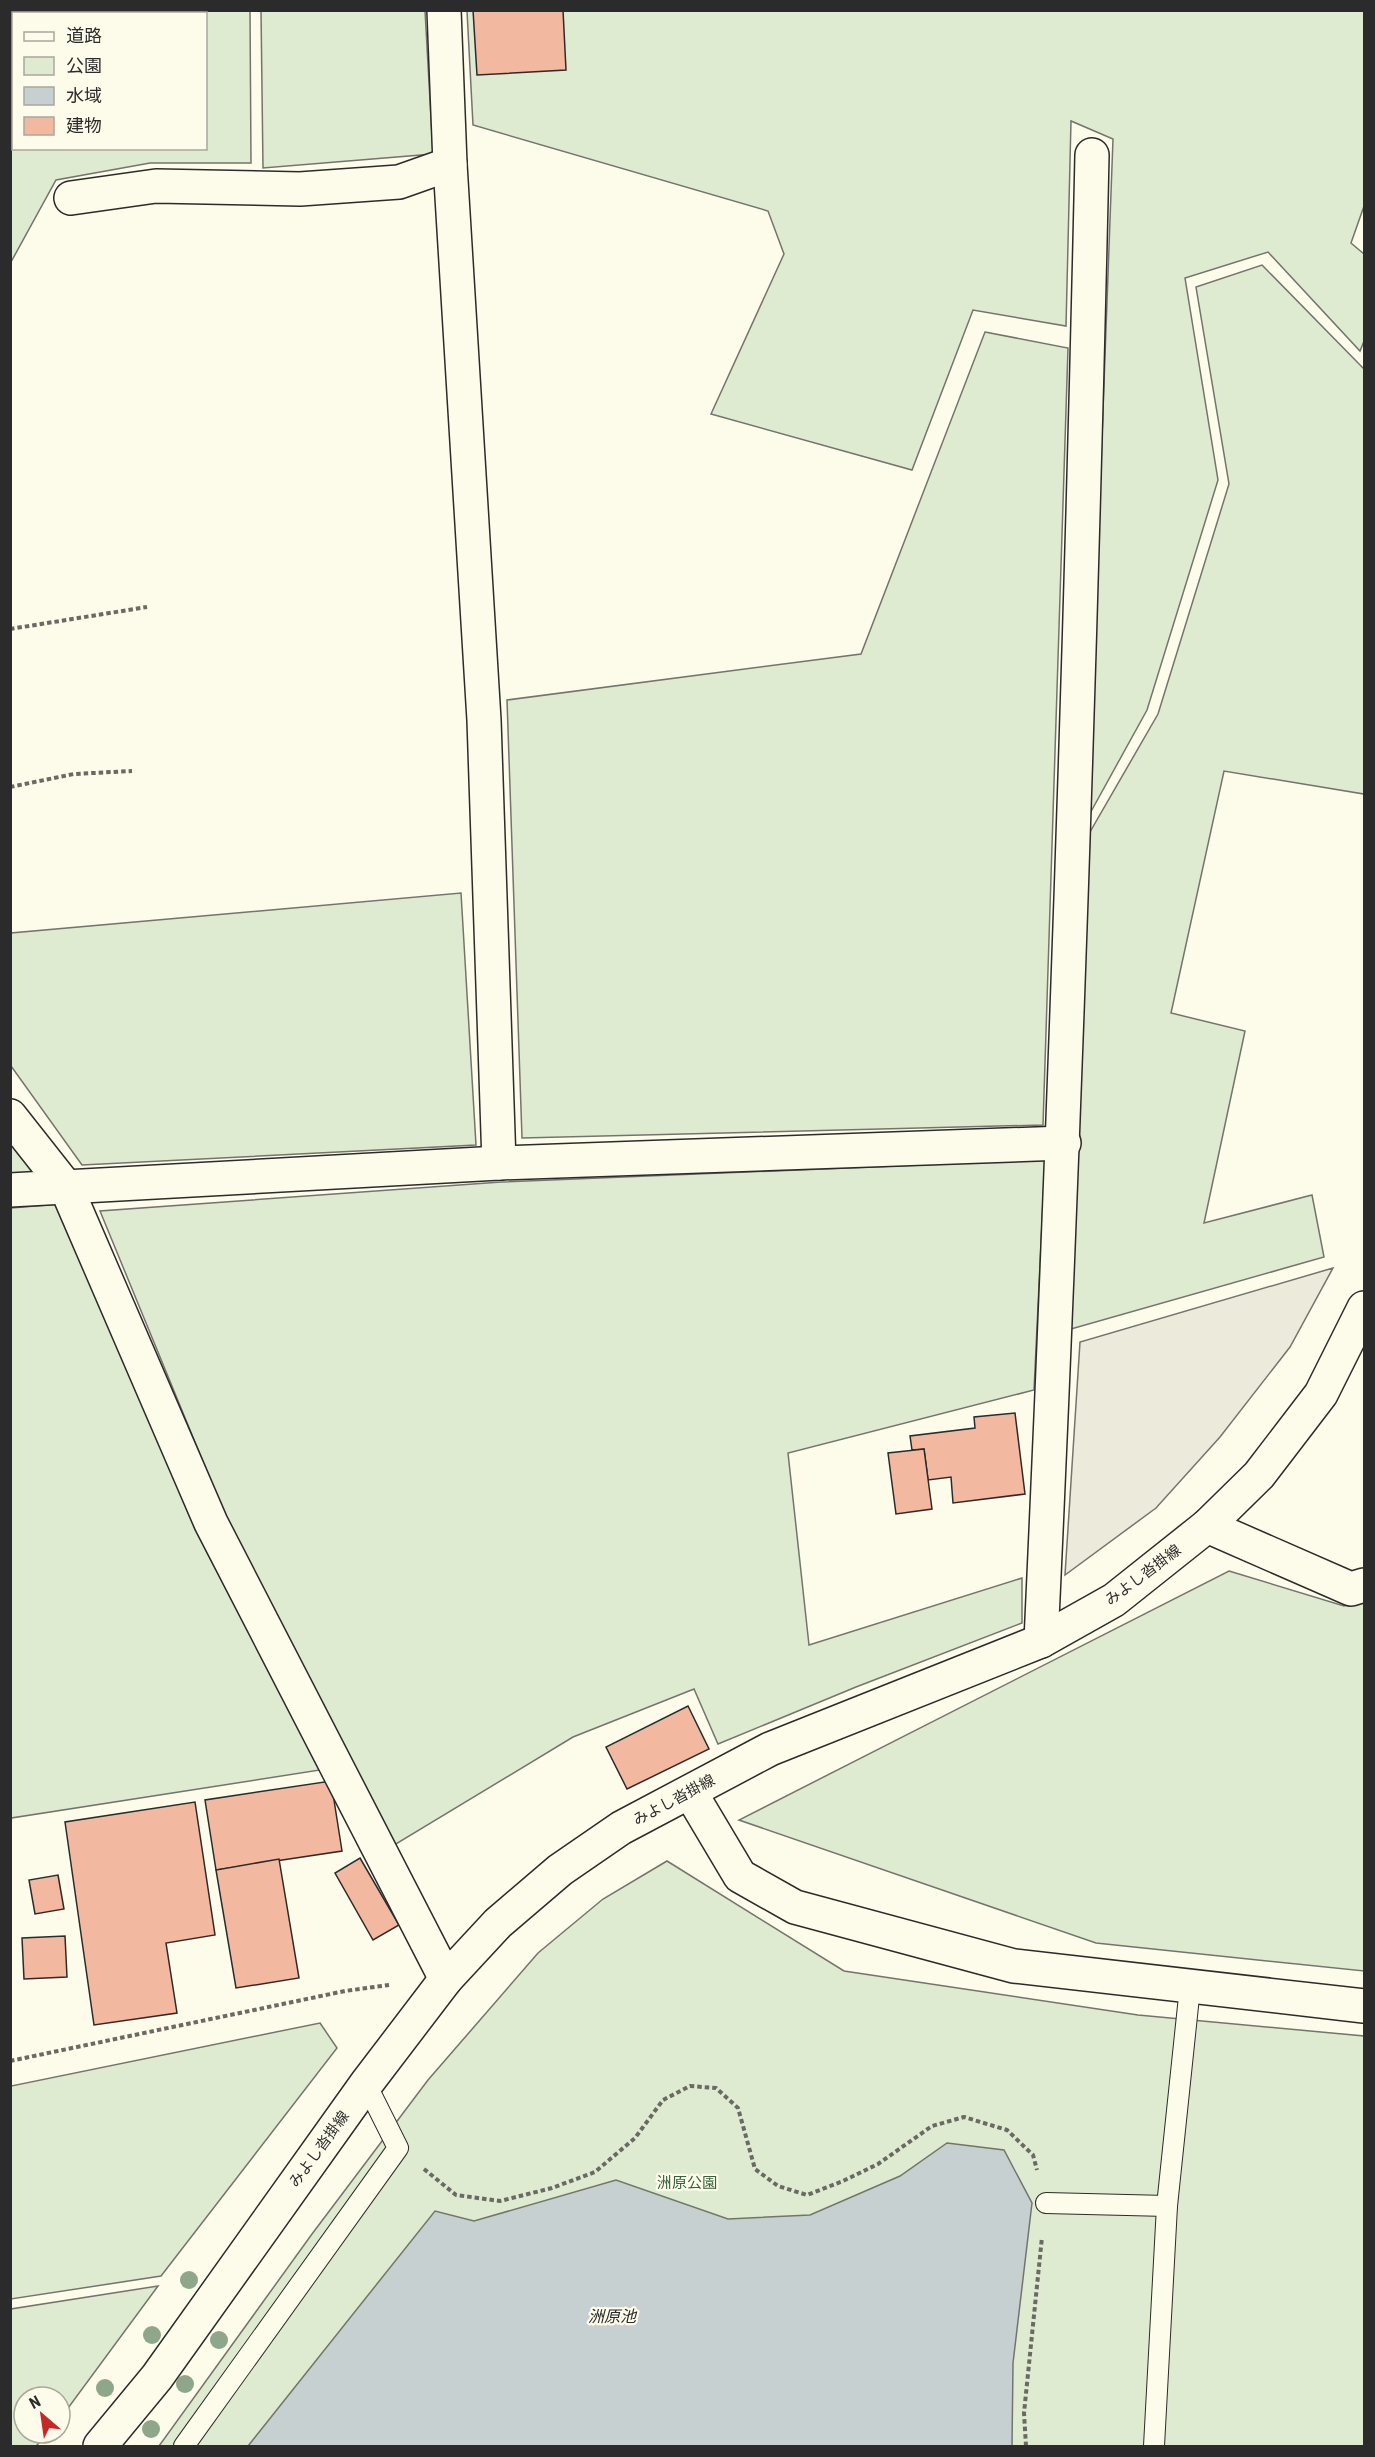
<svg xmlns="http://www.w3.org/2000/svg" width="1375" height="2457" font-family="'Roboto Condensed','Noto Sans JP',sans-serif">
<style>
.green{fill:#deebd1;stroke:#74746e;stroke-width:1.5;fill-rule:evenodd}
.parking{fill:#eceadb;stroke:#74746e;stroke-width:1.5}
.water{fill:#c7d0d0;stroke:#74746e;stroke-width:1.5}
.building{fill:#f2b8a0;stroke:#2b2b2b;stroke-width:1.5}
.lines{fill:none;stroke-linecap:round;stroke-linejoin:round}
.lane-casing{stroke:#2b2b2b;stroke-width:22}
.street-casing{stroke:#2b2b2b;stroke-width:36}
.secondary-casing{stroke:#2b2b2b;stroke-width:36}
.path{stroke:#6a6964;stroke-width:4;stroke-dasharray:4.5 3;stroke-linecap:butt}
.lane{stroke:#fdfbea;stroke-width:20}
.street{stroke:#fdfbea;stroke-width:33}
.secondary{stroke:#fdfbea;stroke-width:33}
.tree{fill:#8ea78a}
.labels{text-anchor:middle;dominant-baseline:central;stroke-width:4.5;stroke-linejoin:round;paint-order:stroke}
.street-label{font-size:15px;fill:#2b2b2b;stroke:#fdfbea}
.park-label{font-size:15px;fill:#34623c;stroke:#fdfbea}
.water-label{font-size:16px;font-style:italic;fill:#2b2b2b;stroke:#fdfbea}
</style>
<rect width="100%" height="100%" fill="#fdfbea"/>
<g class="green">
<path d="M11 10 250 11 251 163H150L56 180 11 262ZM14 14H206V148H14Z"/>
<polygon points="261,11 425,11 433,154 263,168"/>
<polygon points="467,11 1364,11 1364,206 1351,243 1364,254 1364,341 1360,351 1268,252 1185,278 1218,480 1147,710 1088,817 1113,139 1071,121 1066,326 973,310 912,470 711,414 784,254 768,211 473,125"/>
<polygon points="1262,265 1364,369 1364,794 1224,771 1171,1013 1245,1031 1204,1223 1312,1195 1324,1257 1071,1329 1090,832 1158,714 1229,484 1196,287"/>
<polygon points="985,332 1068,348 1043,1125 522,1138 507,700 861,654"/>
<polygon points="461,893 476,1145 82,1165 11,1066 11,933"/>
<polygon points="11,1129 45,1176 11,1178"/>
<polygon points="1045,1160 1034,1390 788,1453 809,1645 1022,1578 1022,1623 856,1687 718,1744 694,1689 573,1737 391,1847 227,1520 100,1211 501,1182"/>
<polygon points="60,1204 195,1529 320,1770 11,1818 11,1208"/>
<polygon points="1229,1571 1344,1606 1364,1600 1364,1971 1096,1943 739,1820"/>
<polygon points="667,1861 844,1971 1138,2015 1364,2036 1364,2446 159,2446 312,2234 428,2080 538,1953 603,1899"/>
<polygon points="320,2023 337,2048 161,2276 11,2299 11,2086"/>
<polygon points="158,2286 60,2419 60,2397 24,2397 24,2433 49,2433 36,2446 11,2446 11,2309"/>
</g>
<polygon class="parking" points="1333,1268 1290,1347 1220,1437 1156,1508 1065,1575 1080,1342"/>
<polygon class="water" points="947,2143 1004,2150 1032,2203 1013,2363 1012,2446 248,2446 435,2211 474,2221 616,2180 728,2219 810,2215 900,2176"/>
<g class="building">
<polygon points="473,10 563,10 566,70 477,75"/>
<polygon points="1015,1413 1025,1494 953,1503 951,1477 928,1480 924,1449 912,1450 910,1436 975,1428 974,1417"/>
<polygon points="924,1449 932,1509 896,1514 888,1453"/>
<polygon points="688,1706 709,1749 627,1789 606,1747"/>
<polygon points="331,1781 342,1851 216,1870 205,1800"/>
<polygon points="195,1802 215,1935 166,1943 177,2013 94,2025 65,1822"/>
<polygon points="360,1858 399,1925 373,1940 335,1873"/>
<polygon points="279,1859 299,1978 236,1988 216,1870"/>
<polygon points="58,1875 64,1909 35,1914 29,1880"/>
<polygon points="65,1936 67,1977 24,1979 22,1938"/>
</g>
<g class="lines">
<g class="lane-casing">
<g id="lane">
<polyline points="1046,2203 1167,2206"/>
<polyline points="184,2446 398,2148 366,2084"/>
<polyline points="1154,2446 1167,2206 1190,1987"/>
</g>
</g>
<g class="street-casing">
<g id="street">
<polyline points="444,10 450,164 484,720 499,1163"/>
<polyline points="71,198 156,186 300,189 399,182 450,164"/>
<polyline points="10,1116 66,1187 211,1523 446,1979"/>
<polyline points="10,1190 499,1163 1064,1143"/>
<polyline points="1207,1526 1351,1589 1364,1585"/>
<path d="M1041 1641C1064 1146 1081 651 1092 155"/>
</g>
</g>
<g class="secondary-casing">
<g id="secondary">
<polyline points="690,1792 740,1876 795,1907 1014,1966 1364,2006"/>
<polyline points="100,2446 157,2377 366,2084 446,1979 498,1923 560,1870 621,1828 770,1749 1041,1641 1114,1600 1207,1526 1259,1475 1321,1394 1364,1308"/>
</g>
</g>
<g class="path">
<polyline points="10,629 147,607"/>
<polyline points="10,787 74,774 132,771"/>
<polyline points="10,2061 345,1991 389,1985"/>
<polyline points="424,2169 456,2195 500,2201 552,2188 595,2172 635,2138 663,2100 690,2086 716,2088 738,2108 755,2169 778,2186 807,2195 843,2181 878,2164 932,2126 964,2117 1007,2130 1033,2155 1037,2170"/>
<polyline points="1026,2446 1024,2413 1042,2237"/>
</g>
<use href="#lane" class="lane"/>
<use href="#street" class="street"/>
<use href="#secondary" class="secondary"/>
</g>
<g class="tree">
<circle cx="189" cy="2280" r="9"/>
<circle cx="152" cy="2335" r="9"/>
<circle cx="219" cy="2340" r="9"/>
<circle cx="185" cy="2384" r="9"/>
<circle cx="105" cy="2388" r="9"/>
<circle cx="151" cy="2429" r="9"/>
</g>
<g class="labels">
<g class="street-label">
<text transform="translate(1143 1575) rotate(-37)">みよし沓掛線</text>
<text transform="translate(674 1800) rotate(-28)">みよし沓掛線</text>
<text transform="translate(319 2149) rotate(-54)">みよし沓掛線</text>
</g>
<g class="park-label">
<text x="687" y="2183">洲原公園</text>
</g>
<g class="water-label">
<text x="612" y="2316">洲原池</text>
</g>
</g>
<rect width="1375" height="2457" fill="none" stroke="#2b2b2b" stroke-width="24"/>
<rect x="12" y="12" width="195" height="138" fill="#fdfbea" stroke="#a9a89e" stroke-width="1.5"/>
<rect x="24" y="32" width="30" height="9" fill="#fdfbea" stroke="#a9a89e" stroke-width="1.5"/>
<text x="66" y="42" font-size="18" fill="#2b2b2b">道路</text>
<rect x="24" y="57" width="30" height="18" fill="#deebd1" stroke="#a9a89e" stroke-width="1.5"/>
<text x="66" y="72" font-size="18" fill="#2b2b2b">公園</text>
<rect x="24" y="87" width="30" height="18" fill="#c7d0d0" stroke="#a9a89e" stroke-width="1.5"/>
<text x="66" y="102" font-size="18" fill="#2b2b2b">水域</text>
<rect x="24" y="117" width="30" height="18" fill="#f2b8a0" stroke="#a9a89e" stroke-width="1.5"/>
<text x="66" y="132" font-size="18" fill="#2b2b2b">建物</text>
<g transform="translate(42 2415) rotate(331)"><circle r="28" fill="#fdfbea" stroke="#a9a89e" stroke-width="1.5"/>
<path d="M0-4.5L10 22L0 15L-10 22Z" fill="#c62828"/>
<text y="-9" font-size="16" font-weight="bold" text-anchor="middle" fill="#2b2b2b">N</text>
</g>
</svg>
